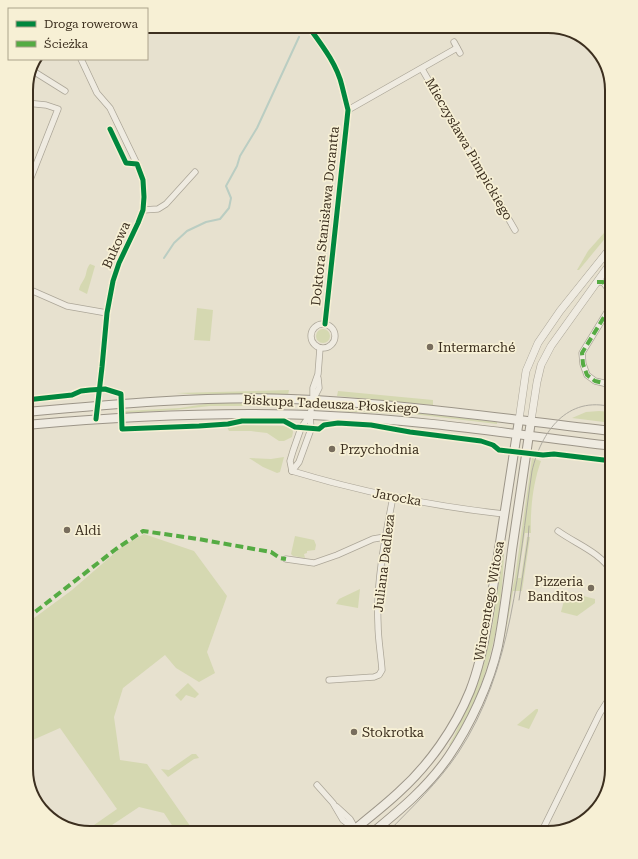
<svg xmlns="http://www.w3.org/2000/svg" width="638" height="859" font-family="'Roboto Serif',serif">
<style>
.green{fill:#d5d8b1}
.lines{fill:none;stroke-linecap:round;stroke-linejoin:round}
.stream{stroke:#bacdc2;stroke-width:2}
.minor-casing{stroke:#aca698;stroke-width:7}
.tertiary-casing{stroke:#aca698;stroke-width:8}
.secondary-casing{stroke:#9c9588;stroke-width:10}
.minor{stroke:#efebe1;stroke-width:5.5}
.tertiary{stroke:#efebe1;stroke-width:7}
.secondary{stroke:#efebe1;stroke-width:8}
.tram{stroke:#afaba1;stroke-width:1}
.quiet{stroke:#55ab43;stroke-width:4;stroke-dasharray:8 4;stroke-linecap:butt}
.cycleway-casing{stroke:#f7f0d5;stroke-width:8}
.cycleway{stroke:#00873e;stroke-width:5}
.poi-dot{fill:#786d5d;stroke:#f7f0d5;stroke-width:1.5}
.labels{text-anchor:middle;dominant-baseline:central;stroke-width:3.5;stroke-linejoin:round;paint-order:stroke}
.street-label{font-size:13px;fill:#3c2f1f;stroke:#f7f0d5}
.poi-label{font-size:13px;fill:#3c2f1f;stroke:#f7f0d5;text-anchor:start}
.rim{fill:none;stroke:#3c2f1f;stroke-width:2}
</style>
<rect width="100%" height="100%" fill="#e7e1cf"/>
<g class="green">
<polygon points="612,224 612,230 579,270 577,270 588,251"/>
<path d="M90 264 95 266 87 294 79 290C80 284 83 282 85 277 87 272 86 269 90 264Z"/>
<polygon points="197,308 213,310 210,341 194,340"/>
<circle cx="323" cy="336" r="7"/>
<polygon points="289,390 288,395 201,395 176,393"/>
<polygon points="338,391 433,400 433,405 337,396"/>
<polygon points="211,403 288,404 288,406 210,406 175,410 124,413 125,411 180,408"/>
<polygon points="337,409 370,412 417,413 497,422 497,424 421,415 337,411"/>
<polygon points="599,411 611,412 612,423 572,418 586,412"/>
<polygon points="232,419 287,419 286,423 226,423 226,422"/>
<polygon points="336,421 370,423 427,433 495,441 494,443 337,424"/>
<polygon points="228,425 283,426 292,428 293,432 292,437 284,441 279,441 267,433 251,431 229,431 227,427"/>
<polygon points="284,457 280,472 277,473 263,467 249,458 271,459"/>
<path d="M532 458 541 461C533 483 530 510 531 533H525L518 578H521L527 537H530L522 591H513L505 637 511 594 515 577Z"/>
<polygon points="144,534 194,551 227,596 207,652 215,673 199,682 176,668 165,655 123,688 114,717 120,760 147,764 195,833 177,833 164,813 139,807 100,833 84,832 117,809 60,728 26,743 26,624 72,590 124,545"/>
<polygon points="295,536 314,540 316,545 315,550 307,551 307,553 304,554 305,558 293,556 291,554"/>
<path d="M503 553 504 554C502 604 495 653 475 700 468 716 459 731 450 746L449 745 454 736 471 698 484 663 493 623Z"/>
<polygon points="360,589 358,608 336,604 339,599"/>
<polygon points="568,592 595,599 595,603 577,616 561,612 566,593"/>
<polygon points="188,683 199,694 195,698 186,695 181,701 175,695"/>
<polygon points="536,709 538,709 538,711 529,729 517,725"/>
<polygon points="192,754 196,754 199,758 194,759 168,777 161,769 169,770"/>
</g>
<g class="lines">
<polyline class="stream" points="164,258 174,243 187,231 206,222 220,219 229,208 231,198 226,186 237,166 240,156 257,128 299,37"/>
<g class="minor-casing">
<g id="minor">
<path d="M308 26C321 44 337 64 342 86 344 94 346 102 348 110L325 324"/>
<polyline points="454,42 460,53"/>
<polyline points="81,59 97,93 110,108 137,164"/>
<polyline points="422,69 515,230"/>
<polyline points="33,71 65,91"/>
<polyline points="348,110 457,48"/>
<polyline points="26,180 30,180 58,109 46,105 26,103"/>
<polyline points="143,210 158,209 166,204 195,172"/>
<polyline points="597,282 603,282 612,294"/>
<polyline points="26,288 67,306 107,313"/>
<circle cx="323" cy="336" r="12"/>
<polyline points="612,385 595,381 587,375 583,364 582,353 612,304"/>
<polyline points="314,398 319,388 318,378"/>
<polyline points="96,419 102,367 107,313 113,281 119,263 138,223 143,210 144,197 143,180 137,164 126,163 110,129"/>
<path d="M292 471C361 492 432 506 504 514"/>
<polyline points="292,471 299,462 311,429 310,415 313,400 313,388 318,374 320,348"/>
<polyline points="292,471 290,461 293,451 301,428 310,415"/>
<path d="M558 531C576 544 600 552 612 572"/>
<polyline points="286,559 314,563 337,555 373,539 385,537"/>
<path d="M329 680 374 677 379 675 382 670C381 655 378 639 378 624 376 582 385 538 393 497"/>
<polyline points="317,785 333,803 343,820 355,829"/>
<polyline points="34,797 43,809"/>
<polyline points="337,807 350,819 358,833"/>
<polyline points="541,833 600,713 612,694"/>
</g>
</g>
<g class="tertiary-casing">
<g id="tertiary">
<polyline points="519,420 526,371 538,343 560,311 612,246"/>
<polyline points="531,421 537,382 541,365 551,346 612,261"/>
</g>
</g>
<g class="secondary-casing">
<g id="secondary">
<path d="M26 412C114 404 203 396 291 399 399 403 505 419 612 431"/>
<path d="M26 425C127 416 229 411 330 416 424 420 518 435 612 446"/>
<path d="M350 833C366 820 383 807 399 792 429 765 455 728 470 691 479 668 484 644 488 620L519 420"/>
<path d="M372 833C400 810 428 787 449 756 470 725 490 683 498 646 504 615 508 582 512 550 518 507 525 464 531 421"/>
</g>
</g>
<use href="#minor" class="minor"/>
<use href="#tertiary" class="tertiary"/>
<use href="#secondary" class="secondary"/>
<g class="tram">
<polyline points="519,600 528,540 529,526"/>
<path d="M387 833C412 807 438 783 458 753 513 670 518 567 532 471 541 432 567 395 612 407"/>
</g>
<g class="quiet">
<polyline points="597,282 603,282 612,294"/>
<polyline points="612,385 595,381 587,375 583,364 582,353 612,304"/>
<polyline points="26,619 116,549 143,531 198,539 271,552 280,558 286,559"/>
</g>
<g class="cycleway-casing">
<g id="cycleway">
<path d="M308 26C321 44 337 64 342 86 344 94 346 102 348 110L325 324"/>
<polyline points="26,400 72,395 81,391 90,390 105,389 121,394 122,429 199,426 228,424 242,421 284,421 295,427 319,429 324,425 338,423 371,425 410,432 481,441 493,445 499,450 543,455 554,454 612,461"/>
<polyline points="96,419 102,367 107,313 113,281 119,263 138,223 143,210 144,197 143,180 137,164 126,163 110,129"/>
</g>
</g>
<use href="#cycleway" class="cycleway"/>
</g>
<g class="poi-dot">
<circle cx="430" cy="347" r="4"/>
<circle cx="332" cy="449" r="4"/>
<circle cx="67" cy="530" r="4"/>
<circle cx="591" cy="588" r="4"/>
<circle cx="354" cy="732" r="4"/>
</g>
<g class="labels">
<g class="street-label">
<text transform="translate(469 149) rotate(60)">Mieczysława Pimpickiego</text>
<text transform="translate(325 216) rotate(-84)">Doktora Stanisława Dorantta</text>
<text transform="translate(116 245) rotate(-66)">Bukowa</text>
<text transform="translate(331 404) rotate(3)">Biskupa Tadeusza Płoskiego</text>
<text transform="translate(397 497) rotate(10)">Jarocka</text>
<text transform="translate(384 563) rotate(-83)">Juliana Dadleza</text>
<text transform="translate(489 601) rotate(-80)">Wincentego Witosa</text>
</g>
<g class="poi-label">
<text x="438" y="347">Intermarché</text>
<text x="340" y="449">Przychodnia</text>
<text x="75" y="530">Aldi</text>
<text x="583" y="581" text-anchor="end">Pizzeria<tspan x="583" dy="15">Banditos</tspan></text>
<text x="362" y="732">Stokrotka</text>
</g>
</g>
<path d="M0 0H638V859H0ZM90 33H548A57 57 0 0 1 605 90V769A57 57 0 0 1 548 826H90A57 57 0 0 1 33 769V90A57 57 0 0 1 90 33Z" fill="#f7f0d5" fill-rule="evenodd"/>
<path class="rim" d="M90 33H548A57 57 0 0 1 605 90V769A57 57 0 0 1 548 826H90A57 57 0 0 1 33 769V90A57 57 0 0 1 90 33Z"/>
<rect x="8" y="8" width="140" height="52" fill="#f7f0d5" stroke="#aca38c"/>
<rect x="16" y="21" width="20" height="6" fill="#00873e" stroke="#aca38c"/>
<text x="44" y="28" font-size="12" fill="#3c2f1f">Droga rowerowa</text>
<rect x="16" y="41" width="20" height="6" fill="#55ab43" stroke="#aca38c"/>
<text x="44" y="48" font-size="12" fill="#3c2f1f">Ścieżka</text>
</svg>
